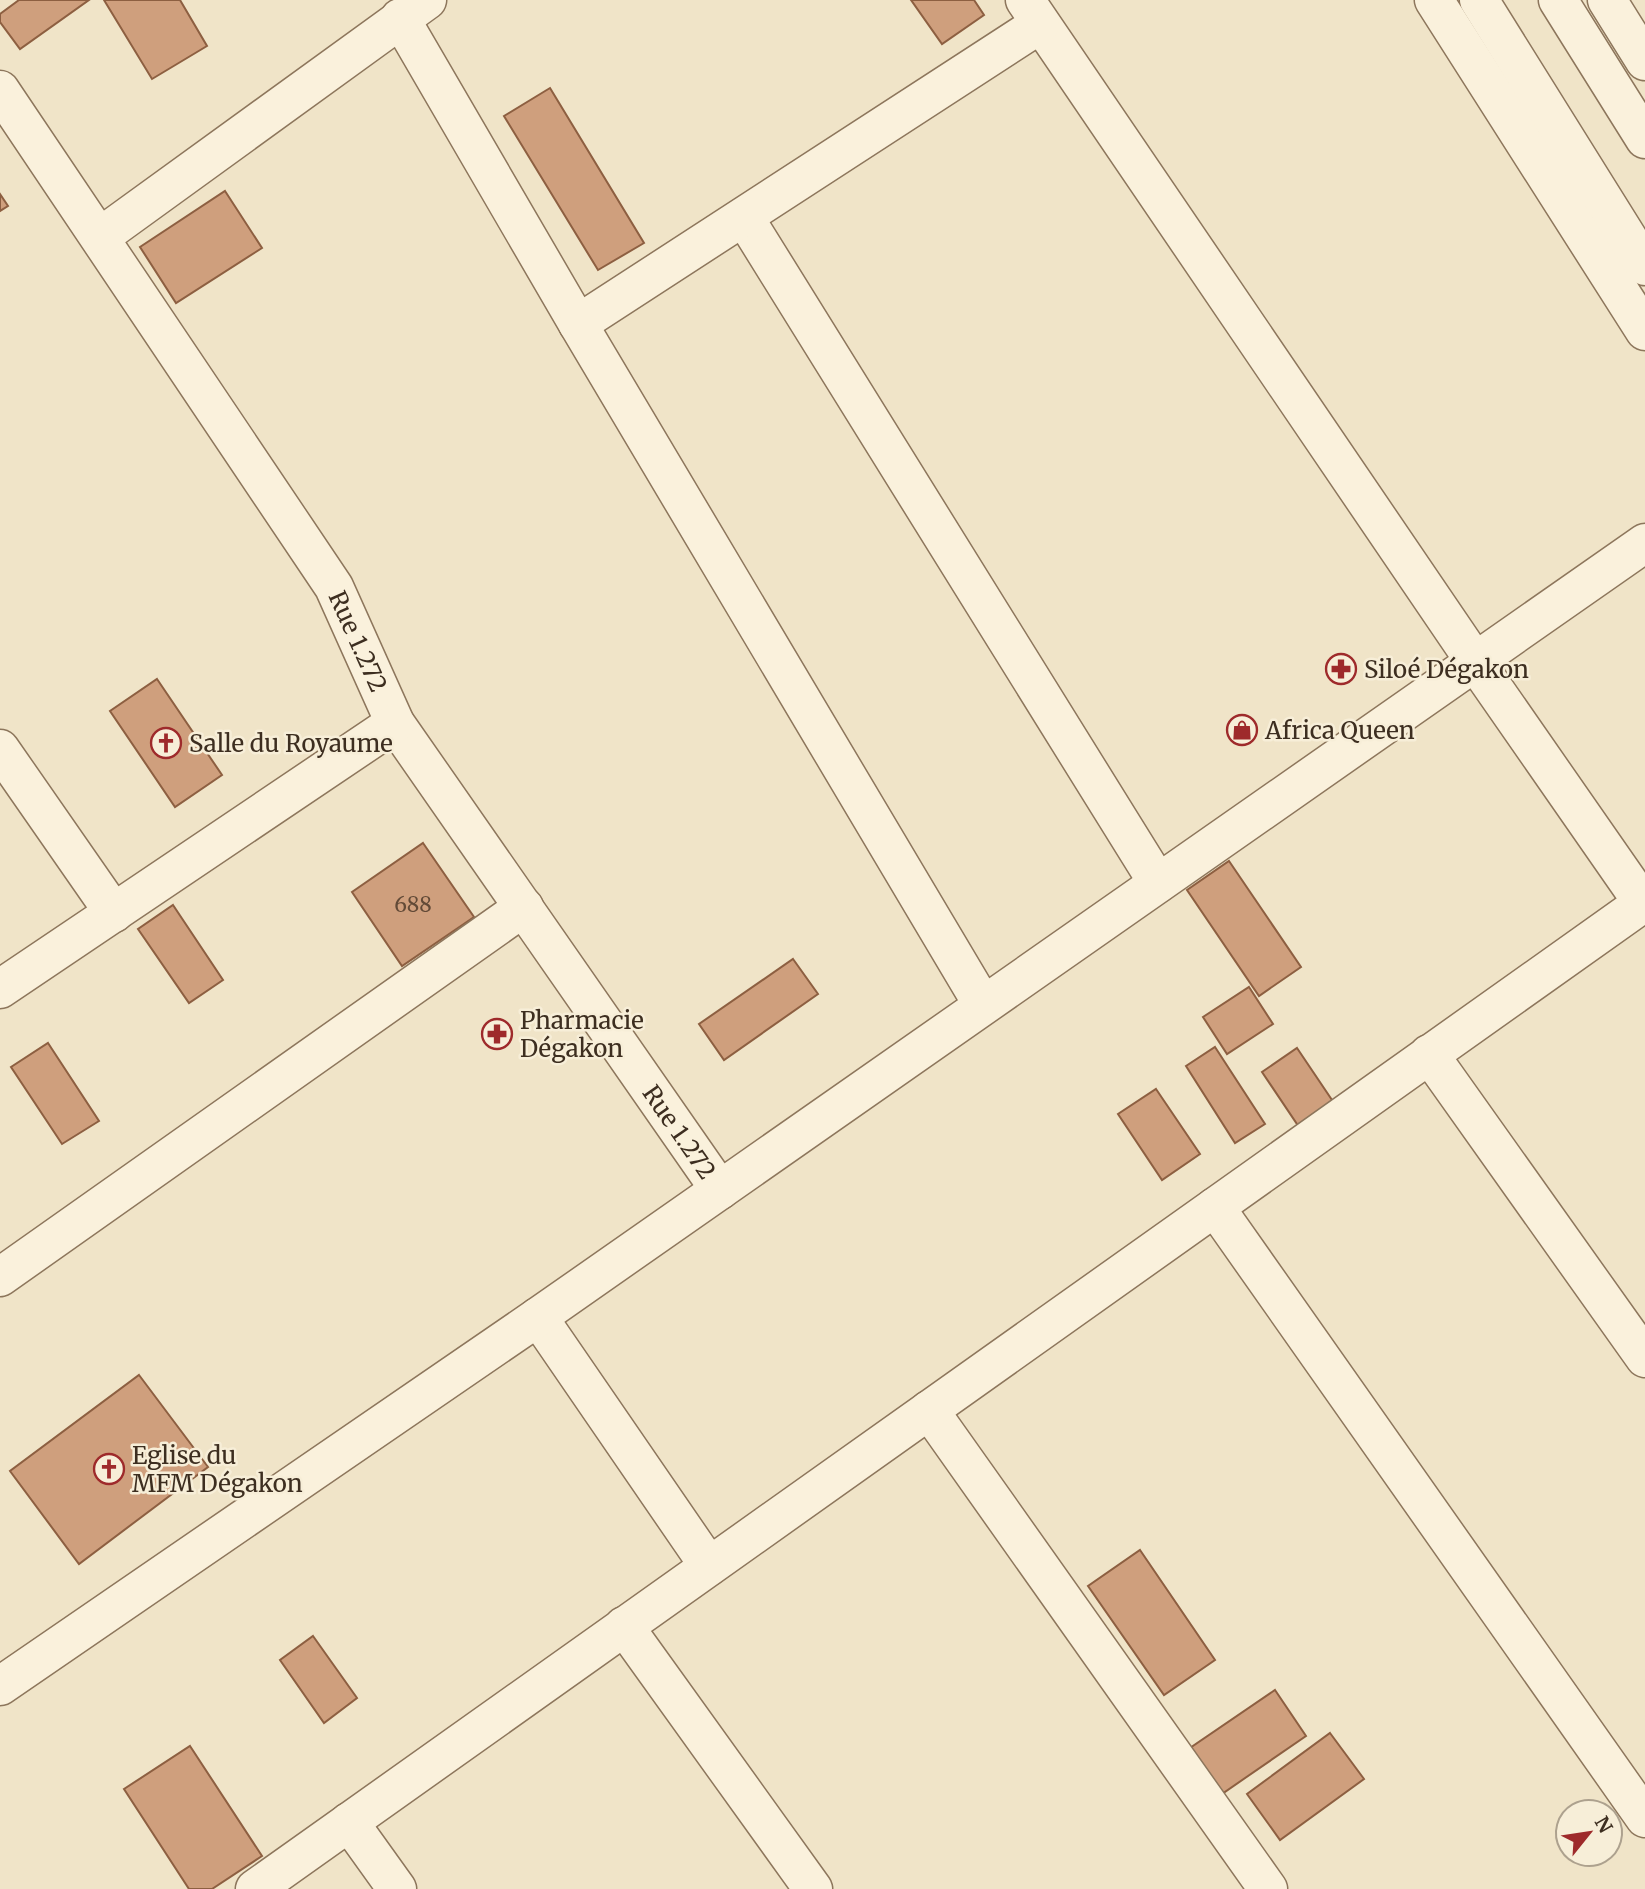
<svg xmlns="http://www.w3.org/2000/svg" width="1645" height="1889" font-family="Merriweather,serif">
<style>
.building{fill:#cf9f7d;stroke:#8d5f41;stroke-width:2}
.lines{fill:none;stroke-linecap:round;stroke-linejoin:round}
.minor-casing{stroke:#8d765c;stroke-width:41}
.minor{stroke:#faf1dc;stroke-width:38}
.labels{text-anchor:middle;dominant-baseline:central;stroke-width:5;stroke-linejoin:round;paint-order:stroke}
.number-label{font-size:21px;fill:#624a37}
.street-label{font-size:24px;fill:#3d2e20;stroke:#f7eed8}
.poi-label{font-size:24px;fill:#3d2e20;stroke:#f7eed8;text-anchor:start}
</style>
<rect width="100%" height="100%" fill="#f0e4c8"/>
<g class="building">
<polygon points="19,0 89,0 20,49 0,22 0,14"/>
<polygon points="104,0 180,0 207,46 152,79"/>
<polygon points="911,0 974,0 984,15 942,44"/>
<polygon points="550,88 644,243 598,270 504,116"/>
<polygon points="225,191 262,248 176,303 140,247"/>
<polygon points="0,194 8,206 0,211"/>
<polygon points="157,679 222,775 175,807 110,711"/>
<polygon points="423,843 474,917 402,966 352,892"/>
<polygon points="1229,861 1301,967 1259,996 1187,890"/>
<polygon points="173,905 223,980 189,1003 138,929"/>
<polygon points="793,959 818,994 724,1060 699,1024"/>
<polygon points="1249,987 1273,1024 1227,1054 1203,1017"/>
<polygon points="48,1043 99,1121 62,1144 11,1067"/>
<polygon points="1215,1047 1265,1124 1235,1143 1186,1066"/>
<polygon points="1297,1048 1334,1103 1299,1127 1262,1072"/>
<polygon points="1156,1089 1200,1154 1162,1180 1118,1114"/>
<polygon points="139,1375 208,1467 79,1564 10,1471"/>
<polygon points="1140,1550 1215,1660 1164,1695 1088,1586"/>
<polygon points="313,1636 357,1698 324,1723 280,1660"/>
<polygon points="1275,1690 1306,1736 1219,1796 1187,1750"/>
<polygon points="1330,1733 1364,1779 1280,1840 1247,1794"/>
<polygon points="190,1746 262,1856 212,1889 189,1889 124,1789"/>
</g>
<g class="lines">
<g class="minor-casing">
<g id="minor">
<polyline points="1025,0 1476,663 1645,906"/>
<polyline points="1434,0 1645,331"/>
<polyline points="1479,0 1645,266"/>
<polyline points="1558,0 1645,139"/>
<polyline points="1607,0 1645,61"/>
<polyline points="400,18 578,324 983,1005"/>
<path id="s1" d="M0 90 334 587 395 723 720 1190"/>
<polyline points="744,217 1158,883"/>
<polyline points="100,237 427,0"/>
<polyline points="578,324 1040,24"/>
<polyline points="0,749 114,913"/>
<polyline points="0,989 395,723"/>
<polyline points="1429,1054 1645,1358"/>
<polyline points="1215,1207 1645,1818"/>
<polyline points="0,1277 524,907"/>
<polyline points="538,1317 709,1566"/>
<polyline points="929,1410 1268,1889"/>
<polyline points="624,1626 813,1889"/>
<polyline points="0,1686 538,1317 1645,543"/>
<polyline points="349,1822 397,1889"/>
<polyline points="255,1889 1643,903"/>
</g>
</g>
<use href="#minor" class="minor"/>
</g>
<defs>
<g id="pharmacy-ring" transform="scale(1.575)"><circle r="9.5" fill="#f7eed8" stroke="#9e2a2b" stroke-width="1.5"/><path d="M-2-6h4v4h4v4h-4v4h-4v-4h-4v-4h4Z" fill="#9e2a2b"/></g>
<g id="shop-ring" transform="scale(1.575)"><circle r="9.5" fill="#f7eed8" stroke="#9e2a2b" stroke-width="1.5"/><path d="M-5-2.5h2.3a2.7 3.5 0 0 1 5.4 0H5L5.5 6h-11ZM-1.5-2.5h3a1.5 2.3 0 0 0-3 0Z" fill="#9e2a2b"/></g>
<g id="church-ring" transform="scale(1.575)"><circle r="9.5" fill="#f7eed8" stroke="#9e2a2b" stroke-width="1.5"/><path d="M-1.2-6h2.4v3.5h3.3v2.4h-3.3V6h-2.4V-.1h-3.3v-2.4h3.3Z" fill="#9e2a2b"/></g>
</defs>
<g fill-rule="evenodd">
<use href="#pharmacy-ring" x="1341" y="669"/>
<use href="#shop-ring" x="1242" y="730"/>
<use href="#church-ring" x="166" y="743"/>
<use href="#pharmacy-ring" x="497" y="1034"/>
<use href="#church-ring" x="109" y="1469"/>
</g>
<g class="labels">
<g class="number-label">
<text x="413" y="904">688</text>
</g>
<g class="street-label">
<text stroke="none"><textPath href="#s1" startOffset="658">Rue 1.272</textPath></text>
<text stroke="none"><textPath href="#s1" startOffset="1246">Rue 1.272</textPath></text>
</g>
<g class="poi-label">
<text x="1364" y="669">Siloé Dégakon</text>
<text x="1265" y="730">Africa Queen</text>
<text x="189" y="743">Salle du Royaume</text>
<text x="520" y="1020">Pharmacie<tspan x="520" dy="28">Dégakon</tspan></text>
<text x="132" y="1455">Eglise du<tspan x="132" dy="28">MFM Dégakon</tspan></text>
</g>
</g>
<g transform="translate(1589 1833) rotate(60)"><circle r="33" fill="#f7eed8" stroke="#ada18e" stroke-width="2"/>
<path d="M0-5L12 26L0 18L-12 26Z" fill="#9e2a2b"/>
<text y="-10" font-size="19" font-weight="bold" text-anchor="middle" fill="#3d2e20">N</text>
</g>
</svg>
